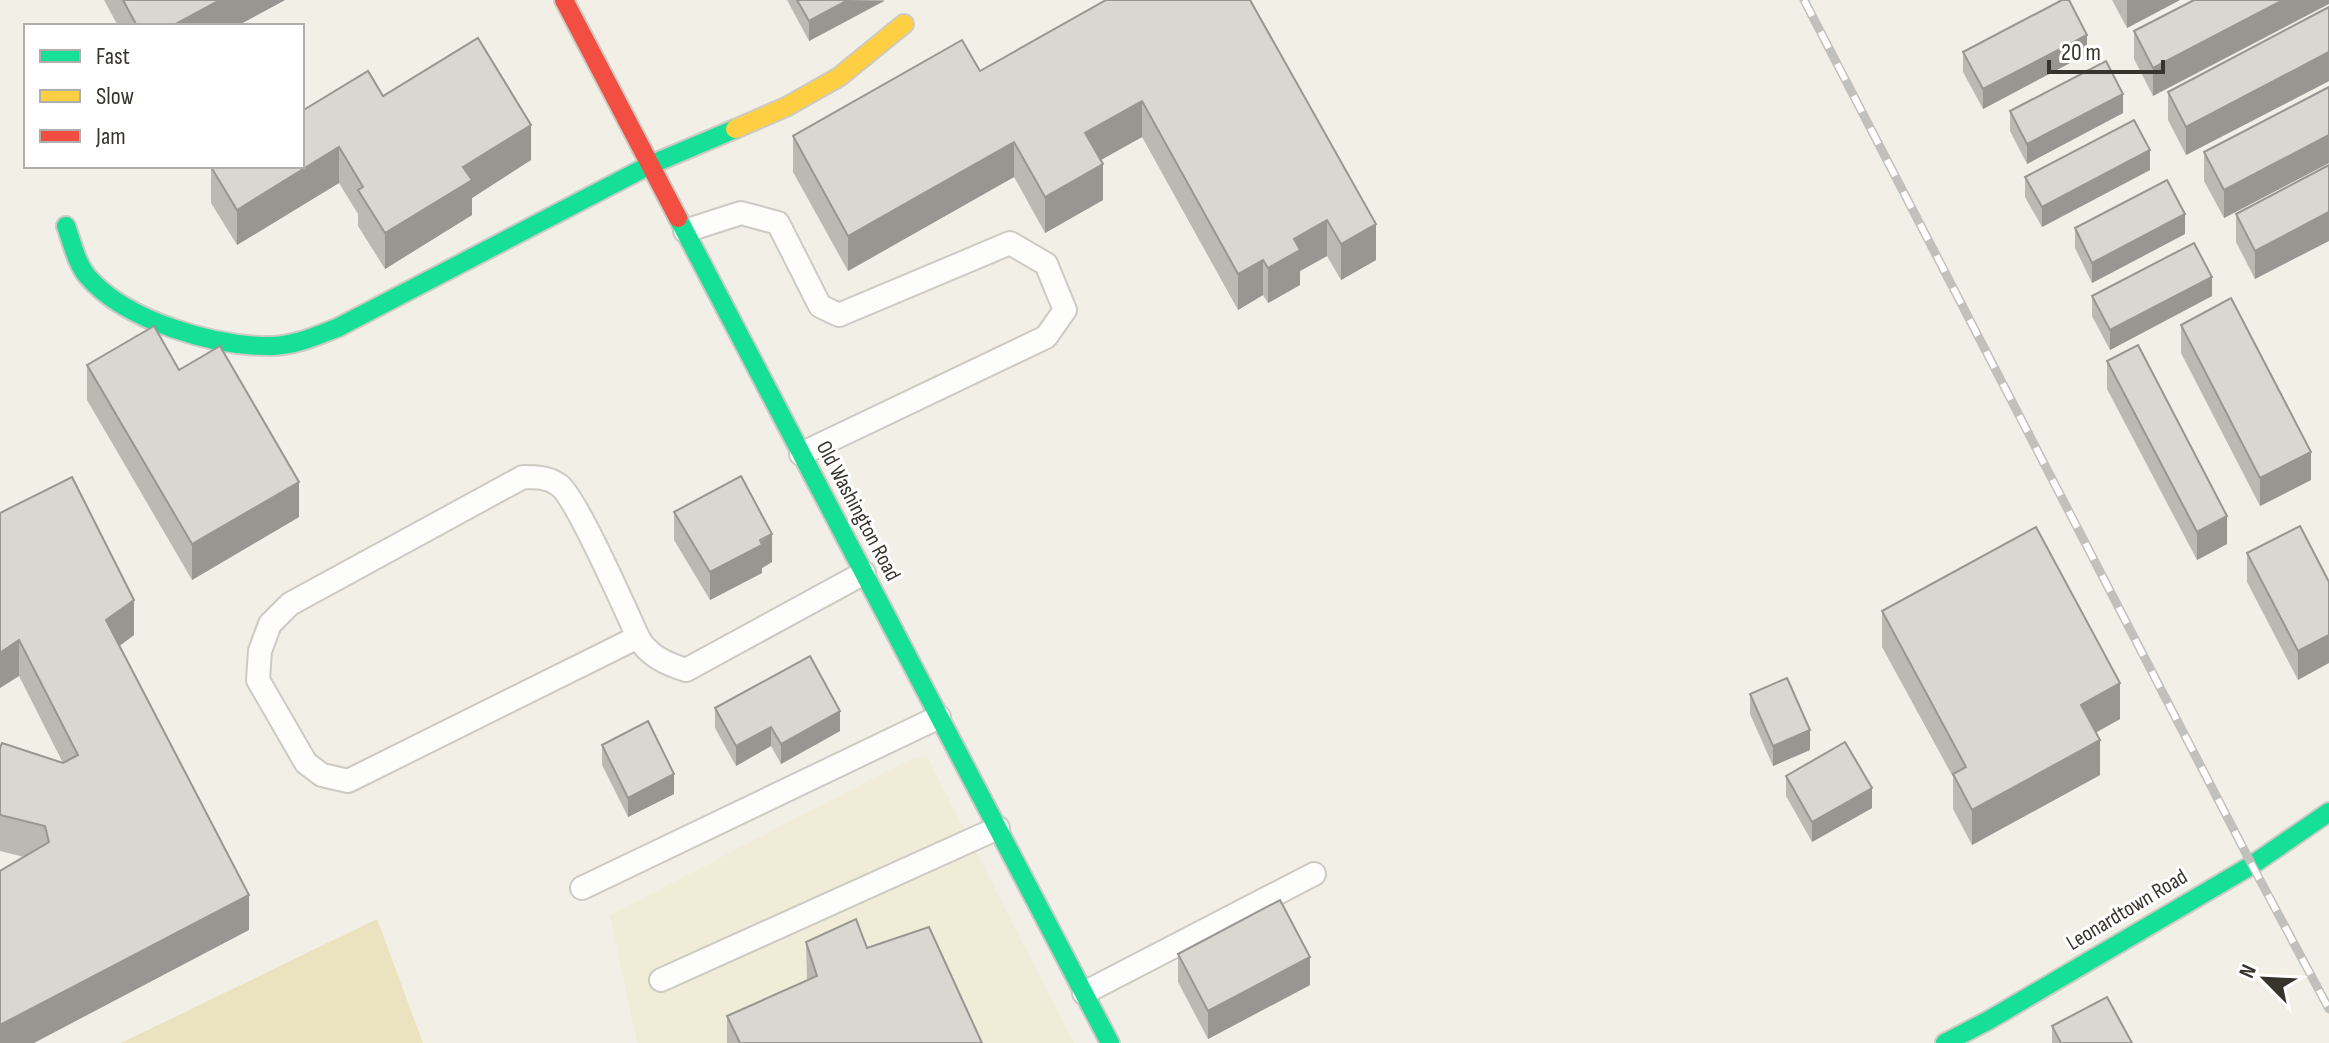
<svg xmlns="http://www.w3.org/2000/svg" width="2329" height="1043" font-family="'Sofia Sans Condensed',sans-serif">
<style>
.built{fill:#f0ecd8}
.green{fill:#ebe3bf}
.lines{fill:none;stroke-linecap:round;stroke-linejoin:round}
.lane-casing{stroke:#cccac2;stroke-width:26}
.fast-casing{stroke:#cccac2;stroke-width:22}
.slow-casing{stroke:#cccac2;stroke-width:22}
.jam-casing{stroke:#cccac2;stroke-width:22}
.lane{stroke:#fdfdfb;stroke-width:22}
.fast{stroke:#16e098;stroke-width:18}
.slow{stroke:#ffcf43;stroke-width:18}
.jam{stroke:#f24e42;stroke-width:18}
.rail-casing{stroke:#c0c0bd;stroke-width:9}
.rail{stroke:#fff;stroke-width:6;stroke-dasharray:18;stroke-linecap:butt}
.wall{fill:#bbb9b2}
.shaded-wall{fill:#989691}
.building{fill:#d9d7cf;stroke:#989691;stroke-width:2}
.labels{text-anchor:middle;dominant-baseline:central;stroke-width:6;stroke-linejoin:round;paint-order:stroke}
.street-label{font-size:22px;fill:#36342c;stroke:#fff}
</style>
<rect width="100%" height="100%" fill="#f2f0e6"/>
<polygon class="built" points="927,756 1074,1043 637,1043 610,915 910,759"/>
<polygon class="green" points="377,919 423,1043 121,1043"/>
<g class="lines">
<g class="lane-casing">
<g id="lane">
<polyline points="685,231 741,213 778,223 820,306 839,315 1010,243 1046,264 1065,310 1046,337 801,454"/>
<path d="M638 637 348 781 322 775 306 763 258 680 260 651 270 624 290 604 523 477C536 477 548 477 559 485 576 497 626 611 638 637 648 656 667 664 686 670L864 573"/>
<polyline points="582,888 939,717"/>
<polyline points="661,980 998,828"/>
<polyline points="1084,993 1314,874"/>
</g>
</g>
<g class="fast-casing">
<g id="fast">
<polyline points="678,218 1110,1043"/>
<path d="M66 226C72 242 76 263 88 277 126 321 215 347 273 346 296 345 316 336 337 328L650 165 735 129"/>
<polyline points="1945,1043 1989,1020 2252,865 2329,812"/>
</g>
</g>
<g class="slow-casing">
<polyline id="slow" points="735,129 786,107 839,77 904,24"/>
</g>
<g class="jam-casing">
<polyline id="jam" points="564,0 678,218"/>
</g>
<use href="#lane" class="lane"/>
<use href="#fast" class="fast"/>
<use href="#slow" class="slow"/>
<use href="#jam" class="jam"/>
<g class="rail-casing">
<polyline id="rail" points="1804,0 2252,865 2329,1009"/>
</g>
<use href="#rail" class="rail"/>
</g>
<g class="wall">
<polygon points="104,0 285,0 237,26 118,26"/>
<polygon points="787,0 884,0 884,1 809,41"/>
<polygon points="1106,0 1376,260 1341,280 1327,256 1300,271 1300,285 1268,303 1263,295 1238,310 1142,137 1100,160 1103,200 1045,233 1014,177 848,271 793,172 793,136 980,71"/>
<polygon points="2112,0 2180,0 2127,28"/>
<polygon points="2194,0 2153,96 2134,59 2134,31"/>
<polygon points="2329,7 2329,81 2186,155 2168,120 2168,92"/>
<polygon points="1963,52 2087,54 1983,109 1963,72"/>
<polygon points="2329,87 2329,163 2224,218 2204,181 2204,152"/>
<polygon points="383,96 531,160 472,198 472,215 385,269 358,226 358,214 339,183 237,245 211,203 211,167"/>
<polygon points="2010,111 2123,113 2027,164 2010,131"/>
<polygon points="2329,165 2255,279 2236,242 2236,214"/>
<polygon points="2150,170 2042,227 2025,197 2025,177"/>
<polygon points="2075,228 2185,234 2092,283 2075,248"/>
<polygon points="2092,296 2212,296 2110,350 2092,316"/>
<polygon points="2181,325 2311,480 2260,506 2181,353"/>
<polygon points="2107,361 2227,544 2197,560 2107,389"/>
<polygon points="87,365 179,370 299,517 192,580 87,400"/>
<polygon points="674,512 772,562 762,568 762,573 710,600 674,540"/>
<polygon points="0,513 134,635 119,646 249,930 24,857 0,851 0,748 63,763 19,676 0,688"/>
<polygon points="2300,526 2298,680 2247,582 2247,553"/>
<polygon points="1882,611 2120,719 2096,732 2100,775 1972,845 1953,809 1953,777 1882,647"/>
<polygon points="1750,694 1810,750 1773,766 1750,714"/>
<polygon points="715,708 840,731 781,764 771,746 736,766 715,728"/>
<polygon points="602,745 674,794 628,817 602,765"/>
<polygon points="1786,776 1872,808 1812,842 1786,796"/>
<polygon points="806,942 867,948 982,1043 727,1043 727,1016 807,980"/>
<polygon points="1178,954 1310,985 1208,1039 1178,982"/>
<polygon points="2052,1026 2132,1043 2052,1043"/>
</g>
<g class="shaded-wall">
<polygon points="220,0 285,0 237,26 172,26"/>
<polygon points="848,0 884,1 809,41 809,21"/>
<polygon points="2127,0 2180,0 2127,28"/>
<polygon points="2283,0 2329,0 2329,4 2153,96 2153,68"/>
<polygon points="2087,35 2087,54 1983,109 1983,89"/>
<polygon points="2329,52 2329,81 2186,155 2186,127"/>
<polygon points="2123,94 2123,113 2027,164 2027,144"/>
<polygon points="1142,101 1142,137 1085,169 1085,133"/>
<polygon points="531,125 531,160 472,198 472,215 385,269 385,233 463,167"/>
<polygon points="2329,135 2329,163 2224,218 2224,190"/>
<polygon points="1014,142 1014,177 848,271 848,236"/>
<polygon points="339,147 339,183 237,245 237,210"/>
<polygon points="2150,150 2150,170 2042,227 2042,207"/>
<polygon points="1103,164 1103,200 1045,233 1045,197"/>
<polygon points="2329,212 2329,241 2255,279 2255,251"/>
<polygon points="2185,214 2185,234 2092,283 2092,263"/>
<polygon points="1327,220 1327,256 1300,271 1300,285 1268,303 1268,268 1294,239"/>
<polygon points="1376,224 1376,260 1341,280 1341,244"/>
<polygon points="1263,260 1263,295 1238,310 1238,274"/>
<polygon points="2212,277 2212,296 2110,350 2110,330"/>
<polygon points="2311,452 2311,480 2260,506 2260,478"/>
<polygon points="299,482 299,517 192,580 192,544"/>
<polygon points="2227,516 2227,544 2197,560 2197,532"/>
<polygon points="772,534 772,562 762,568 762,573 710,600 710,572"/>
<polygon points="134,600 134,635 106,656 106,620"/>
<polygon points="2329,635 2329,663 2298,680 2298,651"/>
<polygon points="19,640 19,676 0,688 0,653"/>
<polygon points="2120,683 2120,719 2081,741 2081,705"/>
<polygon points="840,711 840,731 781,764 781,744"/>
<polygon points="771,727 771,746 736,766 736,746"/>
<polygon points="1810,730 1810,750 1773,766 1773,746"/>
<polygon points="2100,740 2100,775 1972,845 1972,810"/>
<polygon points="674,774 674,794 628,817 628,798"/>
<polygon points="1872,788 1872,808 1812,842 1812,822"/>
<polygon points="249,895 249,930 34,1043 0,1043 0,1025"/>
<polygon points="1310,957 1310,985 1208,1039 1208,1011"/>
</g>
<g class="building">
<polygon points="123,0 220,0 172,26 137,26"/>
<polygon points="797,0 848,0 809,21"/>
<polygon points="1106,0 1250,0 1376,224 1341,244 1327,220 1294,239 1300,250 1268,268 1263,260 1238,274 1142,101 1085,133 1103,164 1045,197 1014,142 848,236 793,136 962,40 980,71"/>
<polygon points="2062,0 2069,0 2087,35 1983,89 1963,52"/>
<polygon points="2194,0 2283,0 2153,68 2134,31"/>
<polygon points="2329,7 2329,52 2186,127 2168,92"/>
<polygon points="478,38 531,125 463,167 472,180 385,233 358,190 363,187 339,147 237,210 211,167 213,166 302,166 302,111 368,71 383,96"/>
<polygon points="2106,61 2123,94 2027,144 2010,111"/>
<polygon points="2329,87 2329,135 2224,190 2204,152"/>
<polygon points="2134,120 2150,150 2042,207 2025,177"/>
<polygon points="2329,165 2329,212 2255,251 2236,214"/>
<polygon points="2167,180 2185,214 2092,263 2075,228"/>
<polygon points="2194,243 2212,277 2110,330 2092,296"/>
<polygon points="2231,298 2311,452 2260,478 2181,325"/>
<polygon points="154,326 179,370 220,346 299,482 192,544 87,365"/>
<polygon points="2138,345 2227,516 2197,532 2107,361"/>
<polygon points="741,476 772,534 760,540 762,545 710,572 674,512"/>
<polygon points="72,477 134,600 106,620 249,895 0,1025 0,871 49,842 45,826 0,815 0,748 2,743 63,763 78,755 19,640 0,653 0,513"/>
<polygon points="2300,526 2329,582 2329,635 2298,651 2247,553"/>
<polygon points="2036,527 2120,683 2081,705 2100,740 1972,810 1953,774 1966,767 1882,611"/>
<polygon points="810,656 840,711 781,744 771,727 736,746 715,708"/>
<polygon points="1787,678 1810,730 1773,746 1750,694"/>
<polygon points="648,721 674,774 628,798 602,745"/>
<polygon points="1845,742 1872,788 1812,822 1786,776"/>
<polygon points="1280,900 1310,957 1208,1011 1178,954"/>
<polygon points="856,919 867,948 929,927 982,1043 740,1043 727,1016 817,976 806,942"/>
<polygon points="2107,997 2132,1043 2061,1043 2052,1026"/>
</g>
<g class="labels">
<g class="street-label">
<text transform="translate(858 511) rotate(62)">Old Washington Road</text>
<text transform="translate(2127 910) rotate(-31)">Leonardtown Road</text>
</g>
</g>
<rect x="24" y="24" width="280" height="144" fill="#ffffff" stroke="#afaeab" stroke-width="2"/>
<rect x="40" y="50" width="40" height="12" fill="#16e098" stroke="#afaeab" stroke-width="2"/>
<text x="96" y="64" font-size="24" fill="#36342c">Fast</text>
<rect x="40" y="90" width="40" height="12" fill="#ffcf43" stroke="#afaeab" stroke-width="2"/>
<text x="96" y="104" font-size="24" fill="#36342c">Slow</text>
<rect x="40" y="130" width="40" height="12" fill="#f24e42" stroke="#afaeab" stroke-width="2"/>
<text x="96" y="144" font-size="24" fill="#36342c">Jam</text>
<g transform="translate(2265 979) rotate(294)" stroke="#ffffff" stroke-width="6" paint-order="stroke">
<path d="M0-6L14 30L0 20L-14 30Z" fill="#36342c"/>
<text y="-12" font-size="22" font-weight="bold" text-anchor="middle" fill="#36342c">N</text>
</g>
<path d="M2049 60v12h114v-12" fill="none" stroke="#36342c" stroke-width="4"/>
<text x="2061" y="60" font-size="24" fill="#36342c" stroke="#ffffff" stroke-width="6" paint-order="stroke">20 m</text>
</svg>
